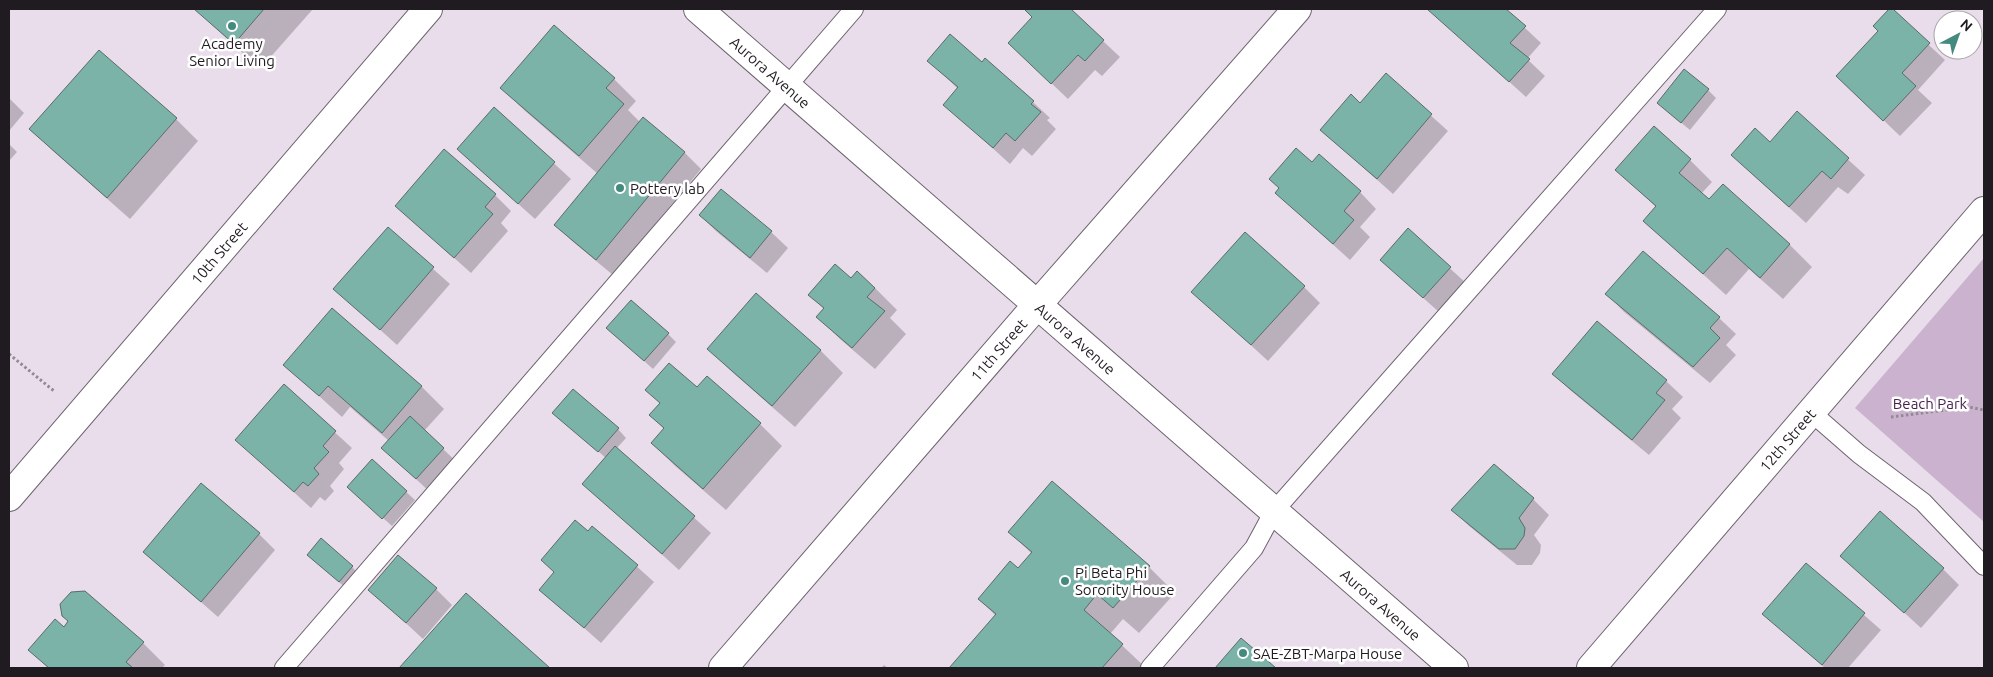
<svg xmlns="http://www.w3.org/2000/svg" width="1993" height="677" font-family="Ubuntu,sans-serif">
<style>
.park{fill:#cbb3d0}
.shadow{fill:#0003}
.building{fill:#7bb3a8;stroke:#5a6c68}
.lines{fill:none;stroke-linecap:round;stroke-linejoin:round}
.service-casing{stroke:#6d636f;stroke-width:20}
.minor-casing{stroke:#6d636f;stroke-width:30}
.path{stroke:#918993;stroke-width:3;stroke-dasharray:2.5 2.5;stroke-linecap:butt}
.service{stroke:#fff;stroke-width:18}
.minor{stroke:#fff;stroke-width:28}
.poi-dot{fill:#458a7e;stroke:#fff;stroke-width:2}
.labels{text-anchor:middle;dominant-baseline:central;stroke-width:5;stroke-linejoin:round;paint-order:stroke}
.poi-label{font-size:15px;fill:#201b20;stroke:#fff;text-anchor:start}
.street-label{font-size:15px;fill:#201b20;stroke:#fff}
.park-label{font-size:15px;fill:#451f4c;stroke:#fff}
</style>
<rect width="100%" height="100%" fill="#e9ddeb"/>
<polygon class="park" points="1984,258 1984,522 1855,408"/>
<g class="shadow">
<polygon points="195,9 313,9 260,69"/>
<polygon points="1026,9 1069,9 1120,57 1102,76 1095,70 1068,99 1026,59 1034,17"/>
<polygon points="1429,9 1505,9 1541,43 1527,59 1545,76 1526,97"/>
<polygon points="1890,9 1945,60 1918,90 1932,103 1900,136 1854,92 1880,31 1874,26"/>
<polygon points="99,51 176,119 198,141 130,219 53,151 31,129"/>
<polygon points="985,60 1033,102 1050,118 1047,120 1056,129 1032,156 1023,148 1010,164 945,105 958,89 929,61 982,63"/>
<polygon points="1386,75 1448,131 1393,194 1321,130 1361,104"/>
<polygon points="614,79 636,101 628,110 640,122 685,153 701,169 613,275 572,241 556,225 598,174 524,110 502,88"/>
<polygon points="1708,90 1716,98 1690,130 1667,111"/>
<polygon points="9,98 24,113 9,131"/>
<polygon points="495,109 571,179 535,219 475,165"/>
<polygon points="1797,113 1865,175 1848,194 1838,187 1806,223 1749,171 1770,144"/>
<polygon points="9,144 17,152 9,161"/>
<polygon points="1690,160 1712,182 1701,194 1709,201 1723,186 1790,245 1812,267 1783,299 1749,269 1726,295 1644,221 1656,207 1617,170"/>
<polygon points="1312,164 1360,192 1376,209 1360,227 1370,237 1350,260 1276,193"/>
<polygon points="495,195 511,211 501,223 508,231 471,273 396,206"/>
<polygon points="700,215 771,232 788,248 767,273 717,232"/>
<polygon points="388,229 450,284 397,345 335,289"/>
<polygon points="1408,230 1467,284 1440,313 1381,260"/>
<polygon points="1643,253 1719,318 1736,334 1726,345 1736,355 1710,383 1623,311 1607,294"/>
<polygon points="851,280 875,288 897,310 890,318 906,334 875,369 840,339 818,317 824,309 810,295"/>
<polygon points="1304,287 1320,303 1268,361 1193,292"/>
<polygon points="756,295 821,351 843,373 795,427 731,371 709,349"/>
<polygon points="332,310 422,387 444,409 424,431 460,465 433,495 383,448 389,441 350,407 342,417 285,365"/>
<polygon points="1597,323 1666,381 1683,397 1672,409 1681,418 1649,455 1570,390 1554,374"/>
<polygon points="607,328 668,334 676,342 653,369"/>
<polygon points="707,378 760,424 782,446 726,510 674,465 652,443 664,429 651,415 661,404 647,390 697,389"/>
<polygon points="284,386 352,448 339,463 344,469 330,486 334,491 325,501 320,497 311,508 237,440"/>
<polygon points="562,421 618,429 626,438 617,448 711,533 679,570 584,484 606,458"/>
<polygon points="372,461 415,500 392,526 357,495"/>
<polygon points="1533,499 1549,515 1534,535 1541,545 1540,553 1532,565 1517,565 1469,526 1453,510"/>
<polygon points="593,527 654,582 601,643 541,590"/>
<polygon points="1010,532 1149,567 1175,593 1139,633 1123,619 1110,634 1146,668 951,668 996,616 979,599 1018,570 1032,554"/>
<polygon points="259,534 275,550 218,617 144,552"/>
<polygon points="1842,556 1943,569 1959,585 1921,628"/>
<polygon points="317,563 352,567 360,575 348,590"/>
<polygon points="1806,564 1881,630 1848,668 1825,668 1764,614"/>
<polygon points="436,589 452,605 423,639 370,590"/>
<polygon points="466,595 549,668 401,668"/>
<polygon points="64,629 143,643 165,665 162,668 48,668 30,650"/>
<polygon points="1241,640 1274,668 1217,668"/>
<polygon points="884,665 888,668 881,668"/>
</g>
<g class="building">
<polygon points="194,9 264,9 234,44"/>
<polygon points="1024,9 1071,9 1104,40 1085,61 1078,55 1051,84 1008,43 1032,17"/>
<polygon points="1427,9 1506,9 1526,26 1510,43 1530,59 1509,82"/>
<polygon points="1889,9 1893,9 1930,43 1902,73 1916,86 1883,121 1836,76 1878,31 1873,26"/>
<polygon points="554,25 615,78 606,88 624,104 579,156 500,88"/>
<polygon points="950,34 982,62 985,58 1034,101 1031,104 1041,112 1015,141 1006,133 993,148 943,105 958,87 927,61"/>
<polygon points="99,50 177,118 107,198 29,129"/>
<polygon points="1684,69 1709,89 1681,123 1657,103"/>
<polygon points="1386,73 1432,114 1377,179 1320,130 1351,94 1360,103"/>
<polygon points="494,107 555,162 518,204 457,149"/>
<polygon points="1797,111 1849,158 1831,179 1822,171 1789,207 1731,155 1755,128 1770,142"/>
<polygon points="643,117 685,152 596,260 554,225"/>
<polygon points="1654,126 1691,159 1679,173 1709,199 1723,184 1790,244 1760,278 1727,248 1703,274 1643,221 1656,206 1615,170"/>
<polygon points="1296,148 1312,162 1319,154 1361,191 1344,211 1354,220 1333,244 1275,193 1279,188 1269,179"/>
<polygon points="444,149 496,194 485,207 493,214 454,258 395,206"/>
<polygon points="721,189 772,231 750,258 699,215"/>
<polygon points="388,227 434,267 380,330 333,289"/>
<polygon points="1408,228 1451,267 1423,298 1380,260"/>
<polygon points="1245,232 1305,286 1251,345 1191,292"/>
<polygon points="1643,251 1720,317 1710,328 1720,338 1693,367 1605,294"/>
<polygon points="835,264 851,278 857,271 875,288 867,297 885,311 852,348 816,317 824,308 808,295"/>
<polygon points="756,293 821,350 772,406 707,349"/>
<polygon points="631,300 669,333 644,361 606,328"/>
<polygon points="332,308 422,386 382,433 328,386 319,396 283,365"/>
<polygon points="1597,321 1667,380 1656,393 1665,400 1632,440 1552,374"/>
<polygon points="669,363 697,387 707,376 761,423 703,489 651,443 664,428 649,415 660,403 645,390"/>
<polygon points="284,384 336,431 323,446 329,452 314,468 319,474 308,486 303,482 294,492 235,440"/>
<polygon points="573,389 619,428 598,452 552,413"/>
<polygon points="410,416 444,448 416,479 381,448"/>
<polygon points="615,446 695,516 662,554 582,484"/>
<polygon points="372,459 407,491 382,519 347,487"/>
<polygon points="1494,464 1534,498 1519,518 1525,528 1524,536 1515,549 1499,549 1451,510"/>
<polygon points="1052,481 1150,566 1113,608 1097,594 1084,610 1123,644 1102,668 949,668 996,614 978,599 1010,561 1018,568 1032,552 1008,532"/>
<polygon points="201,483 260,533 201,602 143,552"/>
<polygon points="1880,511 1944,568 1904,613 1840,556"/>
<polygon points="575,520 588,531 592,526 638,565 584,628 539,590 554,572 541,560"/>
<polygon points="321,538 353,566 339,582 307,555"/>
<polygon points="398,555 437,588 406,623 368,590"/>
<polygon points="1806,563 1865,613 1822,665 1762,614"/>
<polygon points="85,591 144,642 126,662 133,668 49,668 28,650 55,619 64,627 68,621 62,616 60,604 71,592"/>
<polygon points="466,593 550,668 399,668"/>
<polygon points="1241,638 1276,668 1215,668"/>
</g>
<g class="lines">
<g class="service-casing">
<g id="service">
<polyline points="1812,413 1859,454 1923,502 1984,566"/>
<polyline points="284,668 854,9"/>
<polyline points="1150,668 1254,548 1274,511 1717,9"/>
</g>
</g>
<g class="minor-casing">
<g id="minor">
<path id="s1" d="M698 9 1454 668"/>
<path id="s2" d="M9 497 428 9"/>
<path id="s3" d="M723 668 1037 305 1297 9"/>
<path id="s4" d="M1591 668 1984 211"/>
</g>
</g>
<g class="path">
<polyline points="9,354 54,391"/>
<polyline points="1891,417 1969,407 1984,410"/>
</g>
<use href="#service" class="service"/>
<use href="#minor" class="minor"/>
</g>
<g class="poi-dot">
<circle cx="232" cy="26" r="5"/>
<circle cx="620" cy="188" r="5"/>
<circle cx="1065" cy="581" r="5"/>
<circle cx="1243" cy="653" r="5"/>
</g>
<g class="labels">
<g class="poi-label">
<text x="232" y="43" text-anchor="middle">Academy<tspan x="232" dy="17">Senior Living</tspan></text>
<text x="630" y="188">Pottery lab</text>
<text x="1075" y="572">Pi Beta Phi<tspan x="1075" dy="17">Sorority House</tspan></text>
<text x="1253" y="653">SAE-ZBT-Marpa House</text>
</g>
<g class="street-label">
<text stroke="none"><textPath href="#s1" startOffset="96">Aurora Avenue</textPath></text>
<text stroke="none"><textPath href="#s2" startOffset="322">10th Street</textPath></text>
<text stroke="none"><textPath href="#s1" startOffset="501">Aurora Avenue</textPath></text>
<text stroke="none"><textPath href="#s3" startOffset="421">11th Street</textPath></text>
<text stroke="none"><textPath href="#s4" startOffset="301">12th Street</textPath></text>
<text stroke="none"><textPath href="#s1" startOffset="906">Aurora Avenue</textPath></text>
</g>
<g class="park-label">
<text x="1930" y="403">Beach Park</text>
</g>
</g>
<rect width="1993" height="677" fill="none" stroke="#201b20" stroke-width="20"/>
<g transform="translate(1958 35) rotate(41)"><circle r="24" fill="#ffffff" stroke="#a6a4a6"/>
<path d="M0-4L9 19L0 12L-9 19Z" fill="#458a7e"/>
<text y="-8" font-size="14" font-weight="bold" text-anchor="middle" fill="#201b20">N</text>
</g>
</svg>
